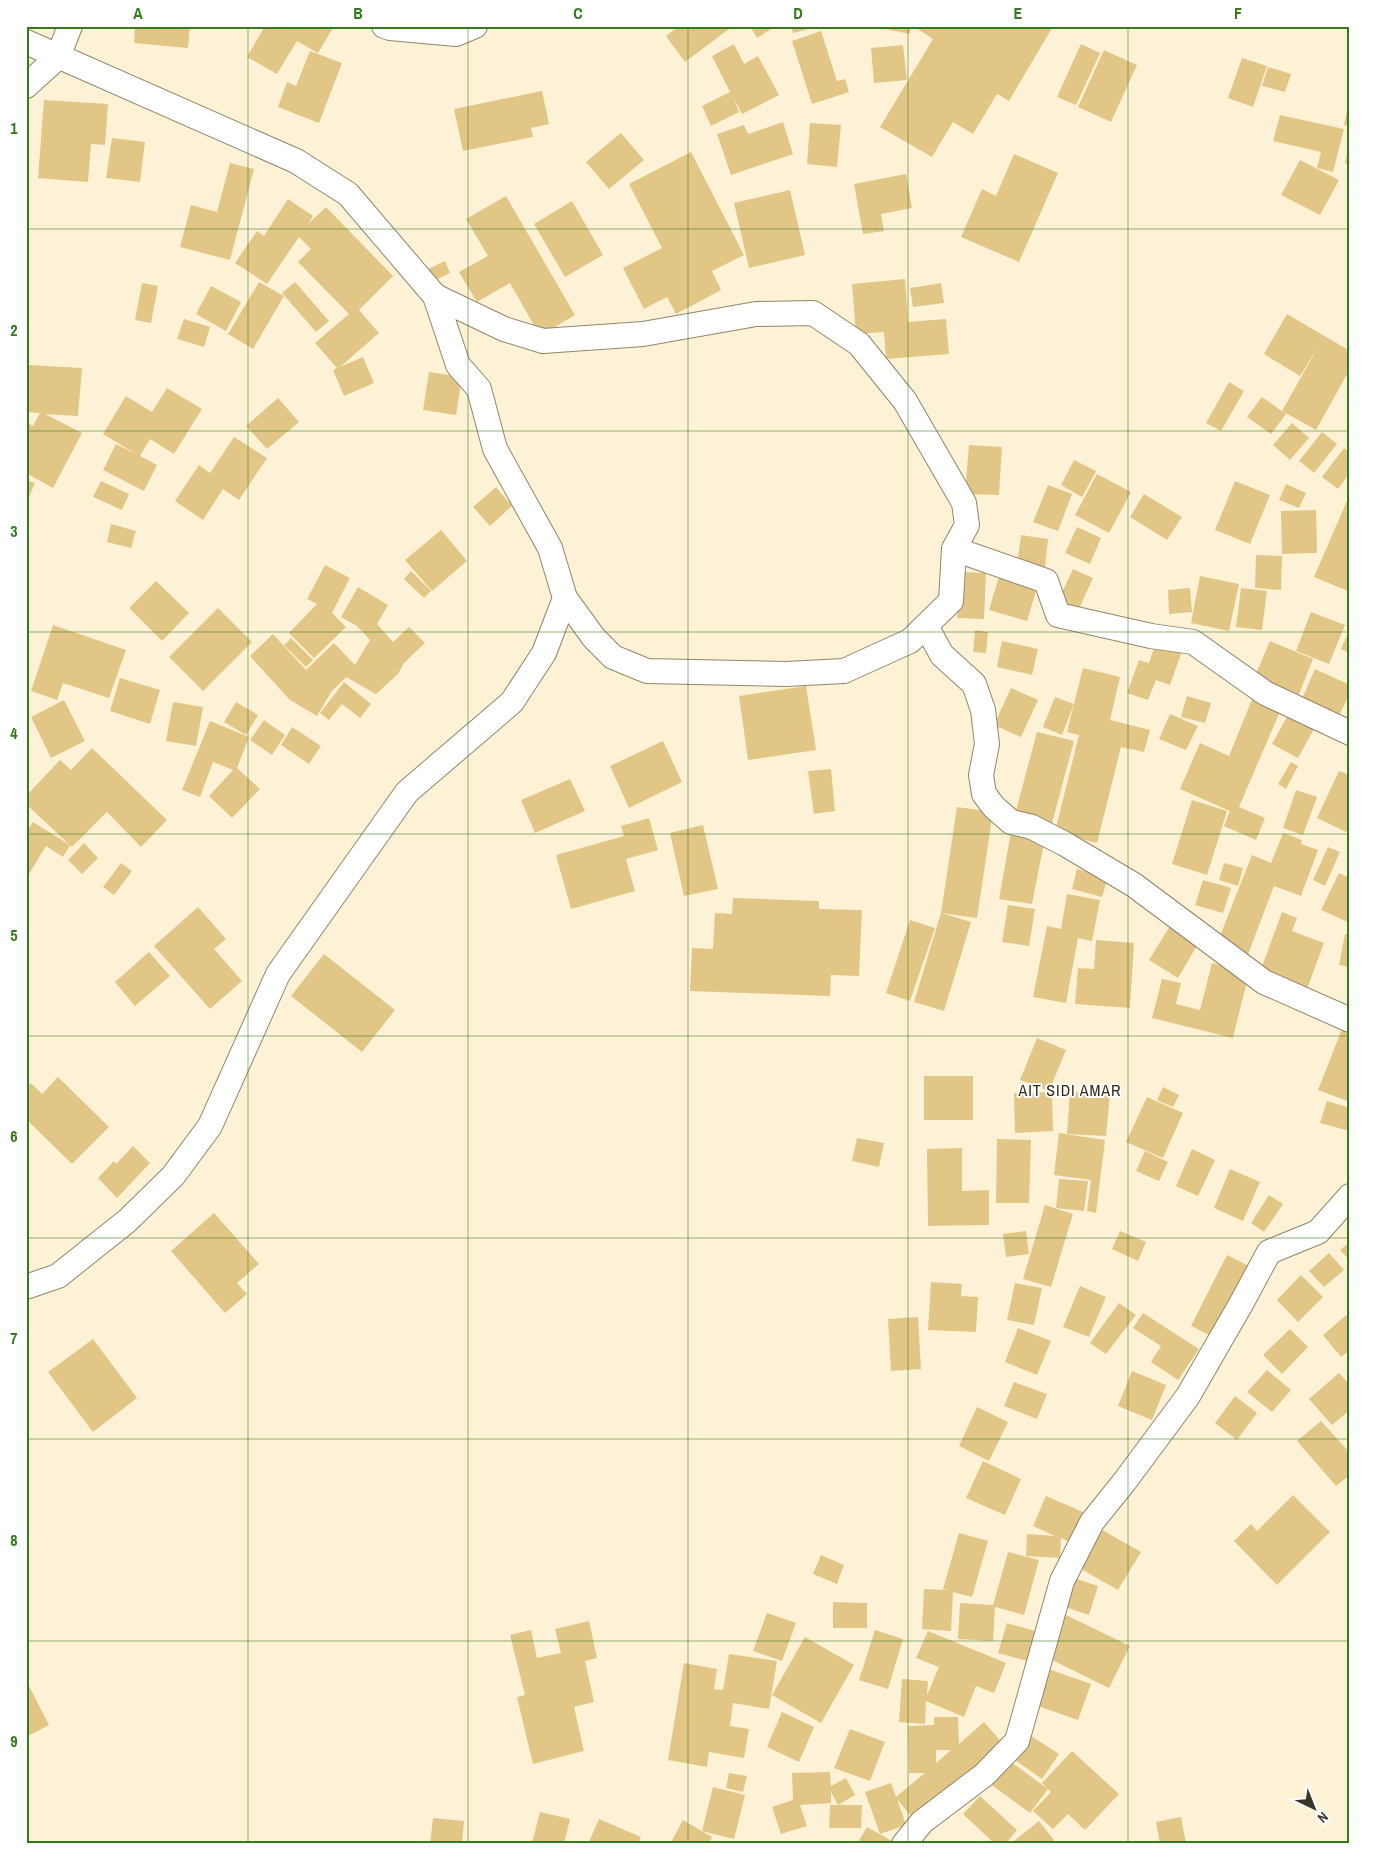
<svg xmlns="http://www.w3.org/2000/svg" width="1376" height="1870" font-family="'Archivo Narrow',sans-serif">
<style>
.building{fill:#e2c685;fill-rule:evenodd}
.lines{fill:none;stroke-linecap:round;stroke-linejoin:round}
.street-casing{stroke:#91866c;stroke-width:26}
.street{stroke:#fff;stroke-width:24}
.grid{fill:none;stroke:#357a1c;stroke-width:1;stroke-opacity:0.55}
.labels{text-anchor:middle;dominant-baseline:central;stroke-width:4;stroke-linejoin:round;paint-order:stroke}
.quarter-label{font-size:16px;letter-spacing:1px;fill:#332913;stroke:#fff}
.neatline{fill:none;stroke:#357a1c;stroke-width:2}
.grid-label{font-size:16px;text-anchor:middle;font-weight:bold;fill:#357a1c}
</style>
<rect width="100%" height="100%" fill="#fef2d6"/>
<g class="building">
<polygon points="135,26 190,26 188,48 134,43"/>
<polygon points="265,26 334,26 318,53 297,41 277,74 247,57"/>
<polygon points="679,26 733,26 685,62 666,36"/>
<polygon points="750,26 776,26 757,38"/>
<polygon points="791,26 816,26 816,27 793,33"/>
<polygon points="871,26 911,26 910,34"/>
<polygon points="917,26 1049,26 1052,28 1009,101 997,94 973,134 953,122 932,157 880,127 933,39 916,28"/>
<polygon points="821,31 837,81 845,79 849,92 812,104 792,41"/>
<polygon points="734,44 744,64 758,56 779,95 742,114 734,99 739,112 711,126 702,106 730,92 712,56"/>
<polygon points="1081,44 1100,53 1076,105 1057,97"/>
<polygon points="903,45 907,80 874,83 871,48"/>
<polygon points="1104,50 1137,65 1111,122 1078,107"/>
<polygon points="310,51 342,63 319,123 278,107 287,82 296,86"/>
<polygon points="1242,58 1267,66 1253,107 1228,98"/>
<polygon points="1268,67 1291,74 1285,92 1262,86"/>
<polygon points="542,91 549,124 531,128 533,137 463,151 454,109"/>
<polygon points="44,100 108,104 105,145 91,144 88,182 38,178"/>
<polygon points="1349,101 1350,101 1350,126 1344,125"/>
<polygon points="1280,115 1344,129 1333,172 1317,168 1321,152 1273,141"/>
<polygon points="783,122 793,154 731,175 717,134 744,125 748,134"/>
<polygon points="810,123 841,125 837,167 807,164"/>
<polygon points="621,133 644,160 609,189 586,162"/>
<polygon points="112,138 145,142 140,182 106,178"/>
<polygon points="1349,146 1350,146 1350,164 1345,163"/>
<polygon points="691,152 744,255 712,271 721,290 676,314 667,297 644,309 623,268 662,248 629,184"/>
<polygon points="1014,154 1058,173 1019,262 961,237 982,189 996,196"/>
<polygon points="1300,160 1339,180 1320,215 1281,195"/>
<polygon points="230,163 254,169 230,260 180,247 191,205 217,212"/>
<polygon points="906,174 912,208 881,214 884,231 863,234 854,184"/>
<polygon points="790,190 805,255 749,268 734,203"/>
<polygon points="506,196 575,315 540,336 510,283 477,302 459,272 488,256 466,219"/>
<polygon points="288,199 313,216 308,224 326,207 393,276 359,310 379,333 340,367 363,357 374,383 344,396 333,370 337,368 315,343 349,314 298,262 311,249 299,237 267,284 235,263 257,231 264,236"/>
<polygon points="572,201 603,255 565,277 534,224"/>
<polygon points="445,261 450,273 433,281 428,269"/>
<polygon points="905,279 908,322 946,319 949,354 886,359 884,332 856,334 852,284"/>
<polygon points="259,282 284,296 253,349 228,334"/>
<polygon points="295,282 329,321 316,332 282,293"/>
<polygon points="142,283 158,286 151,323 135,320"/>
<polygon points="941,283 944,303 913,307 910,288"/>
<polygon points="211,286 241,302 226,331 196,314"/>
<polygon points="1287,314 1350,351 1350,369 1316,430 1282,411 1319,345 1300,376 1264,354"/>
<polygon points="184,319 210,327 204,347 177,339"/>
<polygon points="28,365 82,368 78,416 45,414 82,433 53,488 26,473 26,422 33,426 40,413 26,412"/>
<polygon points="429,372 462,377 456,415 423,410"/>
<polygon points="1229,382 1244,391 1221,431 1206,423"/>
<polygon points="167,388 202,409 174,454 150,439 140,456 157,465 144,491 103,470 116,444 136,454 103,434 126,396 152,412"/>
<polygon points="1262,397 1286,414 1271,434 1247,417"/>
<polygon points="278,398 299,422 267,449 246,426"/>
<polygon points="1292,423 1309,438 1290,460 1273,445"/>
<polygon points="1322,432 1337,444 1314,473 1299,461"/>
<polygon points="234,437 267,458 239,500 223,489 203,520 175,501 199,465 210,473"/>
<polygon points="969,445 1002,447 999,495 965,494"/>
<polygon points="1344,448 1350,452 1350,473 1338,489 1322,477"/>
<polygon points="1074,460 1096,471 1082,497 1061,485"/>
<polygon points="1097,474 1131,492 1109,533 1075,515"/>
<polygon points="26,480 35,483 26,504"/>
<polygon points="101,481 129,494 122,510 93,497"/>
<polygon points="1235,481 1270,495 1250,544 1215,530"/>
<polygon points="1286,484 1306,493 1299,508 1279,500"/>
<polygon points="1048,485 1072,494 1058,531 1033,522"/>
<polygon points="496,487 512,506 490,526 473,507"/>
<polygon points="1144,494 1182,517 1167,540 1130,517"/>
<polygon points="1350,494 1350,587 1348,591 1314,577"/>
<polygon points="1316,510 1317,553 1282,554 1281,511"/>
<polygon points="111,524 136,531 131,548 107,542"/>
<polygon points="1077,527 1101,538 1090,564 1065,553"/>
<polygon points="441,530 467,561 432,591 405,560"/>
<polygon points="1021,535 1048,539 1045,569 1017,565"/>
<polygon points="1256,555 1282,556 1281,590 1255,588"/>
<polygon points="325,565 350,578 332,613 346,627 314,658 289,633 317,604 307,599"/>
<polygon points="1073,569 1093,578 1078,611 1058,601"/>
<polygon points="411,571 431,591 424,598 404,579"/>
<polygon points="960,572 986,573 984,619 957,618"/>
<polygon points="1000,573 1038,584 1027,621 989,610"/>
<polygon points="1200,576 1239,584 1229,631 1191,623"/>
<polygon points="156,581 189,613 162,641 129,608"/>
<polygon points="358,587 388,605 377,624 393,642 409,627 425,643 404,663 398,674 376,694 346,677 332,691 317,716 290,700 250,656 273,634 306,670 334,643 355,665 370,640 357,626 341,617"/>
<polygon points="1190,588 1192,612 1169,614 1168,590"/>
<polygon points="1241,588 1267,591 1262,630 1236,627"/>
<polygon points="218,608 252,642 203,691 169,657"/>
<polygon points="1311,612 1345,625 1329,664 1296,651"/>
<polygon points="53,625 126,650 109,698 63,683 57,700 31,691"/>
<polygon points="1350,629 1350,653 1341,649"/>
<polygon points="975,630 988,632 986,653 973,652"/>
<polygon points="291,638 313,660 306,667 284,645"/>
<polygon points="1002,641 1038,649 1032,675 997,667"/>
<polygon points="1270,641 1313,659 1297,699 1253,681"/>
<polygon points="1156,642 1182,651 1170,685 1156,680 1148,700 1127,693 1139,660 1149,663"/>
<polygon points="1083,668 1120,677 1110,720 1150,730 1144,752 1121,747 1097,843 1055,832 1079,735 1067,732"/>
<polygon points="1315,669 1350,685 1350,693 1337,720 1300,703"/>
<polygon points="120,678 160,690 150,724 110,711"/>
<polygon points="344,682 371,704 360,718 342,704 329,720 320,713"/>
<polygon points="806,686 816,750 748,760 739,696"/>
<polygon points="1011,688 1038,700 1021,737 994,725"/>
<polygon points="1187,696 1211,703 1205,723 1181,717"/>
<polygon points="1055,697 1074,704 1062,735 1043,727"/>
<polygon points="1253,697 1281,709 1239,807 1265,818 1256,840 1224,826 1230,811 1180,789 1200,743 1229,756"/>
<polygon points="64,700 85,741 51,758 31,717"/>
<polygon points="173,702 203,707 196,746 166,741"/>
<polygon points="236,702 258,715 246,735 224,722"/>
<polygon points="1170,714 1198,726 1186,750 1159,739"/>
<polygon points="1288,715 1314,729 1298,758 1272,744"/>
<polygon points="264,720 285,735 272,755 250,740"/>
<polygon points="210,721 249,737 237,768 260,789 232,818 209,796 233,770 213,762 200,797 182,790"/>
<polygon points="292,727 321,746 309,764 281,745"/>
<polygon points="1037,732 1074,741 1051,827 1014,818"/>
<polygon points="663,741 682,782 629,808 610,766"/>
<polygon points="92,748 167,820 141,847 107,812 72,847 70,845 63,857 46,846 26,879 26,833 33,822 70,845 26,804 26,796 60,760 71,770"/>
<polygon points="1291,762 1298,766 1286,789 1278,784"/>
<polygon points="831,769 835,811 814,814 808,771"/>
<polygon points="1339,771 1350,775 1350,823 1346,832 1317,818"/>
<polygon points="570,779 585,811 535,833 521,800"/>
<polygon points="1296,790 1317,797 1303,835 1283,828"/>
<polygon points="1192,800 1227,811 1207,875 1172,864"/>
<polygon points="957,807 993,812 977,918 941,913"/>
<polygon points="649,818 658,850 626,859 635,891 571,909 556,855 624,836 621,826"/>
<polygon points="703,825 718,889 684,896 670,833"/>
<polygon points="1011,832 1045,838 1032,904 999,899"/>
<polygon points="1283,833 1302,840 1301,844 1318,850 1301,896 1274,886 1247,957 1216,946 1252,855 1271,863"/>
<polygon points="84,843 98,858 82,874 68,860"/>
<polygon points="1328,847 1340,852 1325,886 1313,880"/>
<polygon points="121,863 132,871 114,895 103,887"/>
<polygon points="1224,863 1243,868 1238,886 1219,880"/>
<polygon points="1077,869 1108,877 1102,897 1072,889"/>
<polygon points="1339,873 1350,878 1350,923 1321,910"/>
<polygon points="1203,880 1231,888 1223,913 1195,905"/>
<polygon points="1067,894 1100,900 1092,941 1078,938 1066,1003 1033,997 1047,926 1061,929"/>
<polygon points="733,898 819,901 819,909 862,910 859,976 831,975 830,996 690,991 692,948 713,949 715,913 732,914"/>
<polygon points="1008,905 1035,909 1029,946 1002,942"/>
<polygon points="198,907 226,939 214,949 242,981 210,1009 154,946"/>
<polygon points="1282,912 1297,918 1292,931 1324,943 1307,989 1260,972"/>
<polygon points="941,913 971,922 944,1011 914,1002"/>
<polygon points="910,920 935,928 910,1001 886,993"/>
<polygon points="1170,926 1198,944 1178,978 1149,960"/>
<polygon points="1345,934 1350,935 1350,967 1339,965"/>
<polygon points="1096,940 1134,943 1130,1008 1075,1004 1078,968 1094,969"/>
<polygon points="149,952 170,976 135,1006 115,982"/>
<polygon points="324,954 395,1010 362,1052 291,996"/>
<polygon points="1212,963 1249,973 1233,1038 1152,1018 1162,979 1181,983 1176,1004 1200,1010"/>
<polygon points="1344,1024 1350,1027 1350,1102 1318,1090"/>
<polygon points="1037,1038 1066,1050 1049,1091 1020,1080"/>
<rect x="924" y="1076" width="49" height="44"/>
<polygon points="58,1077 109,1127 72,1164 26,1119 26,1088 31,1083 42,1094"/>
<polygon points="1163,1087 1179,1095 1173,1107 1157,1100"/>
<polygon points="1052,1092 1053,1131 1015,1133 1014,1093"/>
<polygon points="1070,1092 1110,1094 1106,1136 1067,1134"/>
<polygon points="1147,1097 1183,1113 1163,1158 1126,1142"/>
<polygon points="1327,1101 1350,1108 1350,1131 1320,1123"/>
<polygon points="1059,1133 1105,1140 1096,1213 1087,1211 1091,1180 1054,1175"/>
<polygon points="857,1138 884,1143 879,1167 852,1161"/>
<polygon points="997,1139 1031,1140 1029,1203 996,1203"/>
<polygon points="133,1146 150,1163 117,1198 98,1178 114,1161 116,1164"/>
<polygon points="962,1148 962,1191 989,1190 989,1225 928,1226 927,1149"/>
<polygon points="1192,1149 1215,1160 1198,1196 1176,1186"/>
<polygon points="1145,1151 1168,1162 1159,1181 1136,1171"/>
<polygon points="1230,1169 1260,1182 1243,1221 1214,1208"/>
<polygon points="1059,1179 1088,1181 1084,1211 1056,1208"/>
<polygon points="1269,1195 1283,1204 1264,1232 1251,1223"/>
<polygon points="1045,1205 1073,1214 1051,1287 1023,1279"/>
<polygon points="214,1213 259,1264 237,1283 247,1294 225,1313 171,1251"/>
<polygon points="1026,1231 1029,1254 1006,1257 1003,1234"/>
<polygon points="1120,1231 1146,1242 1138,1261 1112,1249"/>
<polygon points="1350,1242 1350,1261 1340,1250"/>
<polygon points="1329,1253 1344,1270 1324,1287 1309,1271"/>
<polygon points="1227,1255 1253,1268 1217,1339 1191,1326"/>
<polygon points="1301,1275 1323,1297 1298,1322 1277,1300"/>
<polygon points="931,1282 962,1284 961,1296 978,1297 976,1332 928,1330"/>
<polygon points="1015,1283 1042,1288 1034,1325 1007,1320"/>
<polygon points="1080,1286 1106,1297 1089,1337 1063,1327"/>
<polygon points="1119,1303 1136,1315 1106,1354 1090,1343"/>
<polygon points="1350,1312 1350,1350 1341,1357 1323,1335"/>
<polygon points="1143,1313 1199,1349 1178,1380 1151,1362 1161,1346 1133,1328"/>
<polygon points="918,1317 921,1369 891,1371 888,1319"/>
<polygon points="1018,1328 1051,1341 1037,1375 1005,1362"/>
<polygon points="1290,1329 1308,1347 1282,1374 1263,1355"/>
<polygon points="93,1339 137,1398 93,1432 48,1372"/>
<polygon points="1267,1370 1291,1390 1272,1412 1247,1392"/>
<polygon points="1132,1371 1166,1385 1152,1420 1118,1406"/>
<polygon points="1339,1373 1350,1385 1350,1410 1332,1425 1309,1399"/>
<polygon points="1014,1382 1047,1394 1037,1419 1004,1406"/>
<polygon points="1235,1396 1257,1413 1237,1440 1215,1423"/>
<polygon points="977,1407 1008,1422 989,1461 959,1446"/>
<polygon points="1321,1421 1350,1453 1350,1475 1336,1486 1297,1441"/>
<polygon points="983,1461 1021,1479 1005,1515 966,1498"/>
<polygon points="1293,1495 1330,1532 1277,1585 1234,1541 1251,1524 1257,1531"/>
<polygon points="1046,1496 1083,1512 1069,1542 1061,1538 1060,1558 1026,1556 1027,1534 1055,1536 1033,1526"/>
<polygon points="1097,1527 1141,1552 1118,1590 1074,1565"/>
<polygon points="959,1533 988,1541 972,1597 953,1592 951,1631 922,1629 924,1589 949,1590 943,1589"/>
<polygon points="1008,1552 1039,1560 1024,1615 995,1607 993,1641 958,1639 960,1603 993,1605"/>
<polygon points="821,1555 844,1565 837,1584 813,1574"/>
<polygon points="1071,1577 1098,1586 1089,1615 1062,1606"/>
<polygon points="833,1602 867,1603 867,1628 833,1628"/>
<polygon points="767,1613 796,1623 782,1661 753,1651"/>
<polygon points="1062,1613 1130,1646 1109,1688 1042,1655"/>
<polygon points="589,1621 597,1658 585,1661 594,1702 574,1707 584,1751 533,1764 517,1697 525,1695 510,1635 531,1630 537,1658 561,1653 555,1629"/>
<polygon points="1007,1623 1035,1631 1027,1661 998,1653"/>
<polygon points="875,1630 903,1639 888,1689 859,1680"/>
<polygon points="928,1631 1006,1663 994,1693 976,1686 964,1717 926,1701 925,1724 899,1722 902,1679 928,1681 927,1695 939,1667 916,1658"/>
<polygon points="805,1637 854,1665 821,1723 772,1695"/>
<polygon points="729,1654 777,1661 769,1709 733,1703 730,1726 749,1729 744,1758 709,1752 707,1767 668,1760 684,1663 717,1669 714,1689 723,1690"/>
<polygon points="1048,1669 1091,1684 1078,1720 1035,1705"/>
<polygon points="26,1680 49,1725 26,1737"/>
<polygon points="782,1712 814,1727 799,1762 767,1747"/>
<path d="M934 1717H958L959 1744 984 1722 1005 1746 916 1822 897 1799 906 1825 880 1834 865 1792 891 1783 896 1797 925 1773H909L908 1726 934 1725ZM936 1750H951L936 1763Z"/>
<polygon points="850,1729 885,1742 870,1781 834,1768"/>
<polygon points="1028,1734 1059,1754 1042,1779 1012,1758"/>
<polygon points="1072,1751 1119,1794 1085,1830 1068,1814 1053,1829 1033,1811 1051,1792 1042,1783"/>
<polygon points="1007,1759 1048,1789 1030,1813 989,1783"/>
<polygon points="830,1772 831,1786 846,1778 855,1795 838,1805 831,1792 831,1803 800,1805 807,1826 781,1834 772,1807 793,1800 792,1773"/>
<polygon points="729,1773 747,1776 743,1792 726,1788"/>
<polygon points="713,1787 745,1795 734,1839 702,1831"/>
<polygon points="980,1796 1017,1830 1005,1844 995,1844 963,1814"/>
<polygon points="830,1805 862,1805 861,1828 829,1828"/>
<polygon points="540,1812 570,1819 564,1844 532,1843"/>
<polygon points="1181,1817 1186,1844 1160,1844 1156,1822"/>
<polygon points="433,1818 464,1821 462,1844 430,1844"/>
<polygon points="599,1819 641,1837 638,1844 588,1844"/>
<polygon points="683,1820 712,1837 708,1844 670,1844"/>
<polygon points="1039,1821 1054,1840 1049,1844 1010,1844"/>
<polygon points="867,1827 892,1841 890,1844 857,1844"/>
</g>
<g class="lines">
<g class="street-casing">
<g id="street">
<polyline points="384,26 390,28 456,34 475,26"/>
<polyline points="26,42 296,161 348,194 435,296 504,329 543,341 643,334 756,314 813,313 859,344 905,401 964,503 967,525 954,549 951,601 910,641 844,671 786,674 647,671 613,657 594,638 565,598"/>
<polyline points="26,86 58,57 70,26"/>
<polyline points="954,549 1046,581 1058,615 1151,636 1193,642 1265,693 1350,733"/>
<polyline points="926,626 942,655 974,684 983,710 987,744 981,775 984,794 994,807 1011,822 1032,827 1065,844 1134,885 1264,982 1350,1020"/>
<polyline points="26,1287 58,1276 127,1221 173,1176 210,1126 278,974 407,792 512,702 544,653 565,598 550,548 495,449 479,389 458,365 435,296"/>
<polyline points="904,1844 922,1822 984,1775 1017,1741 1062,1581 1092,1522 1125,1481 1188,1396 1241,1304 1269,1252 1318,1232 1350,1196"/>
</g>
</g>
<use href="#street" class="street"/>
</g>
<path class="grid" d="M248 26V1844M468 26V1844M688 26V1844M908 26V1844M1128 26V1844M26 229H1350M26 431H1350M26 632H1350M26 834H1350M26 1036H1350M26 1238H1350M26 1439H1350M26 1641H1350"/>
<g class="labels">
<g class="quarter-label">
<text x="1070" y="1090">AIT SIDI AMAR</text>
</g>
</g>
<rect width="1376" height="1870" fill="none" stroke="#ffffff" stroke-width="55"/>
<g transform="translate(1314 1808) rotate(137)" stroke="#ffffff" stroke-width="4" paint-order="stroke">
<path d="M0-4L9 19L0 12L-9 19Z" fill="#39352a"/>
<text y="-8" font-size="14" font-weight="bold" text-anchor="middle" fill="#39352a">N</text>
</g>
<rect x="28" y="28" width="1320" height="1814" class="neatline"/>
<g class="grid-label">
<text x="138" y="19">A</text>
<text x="358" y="19">B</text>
<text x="578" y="19">C</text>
<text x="798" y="19">D</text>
<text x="1018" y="19">E</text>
<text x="1238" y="19">F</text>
<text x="14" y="134">1</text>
<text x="14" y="336">2</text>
<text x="14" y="537">3</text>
<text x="14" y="739">4</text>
<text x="14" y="941">5</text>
<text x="14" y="1142">6</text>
<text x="14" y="1344">7</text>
<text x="14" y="1546">8</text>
<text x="14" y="1747">9</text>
</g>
</svg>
